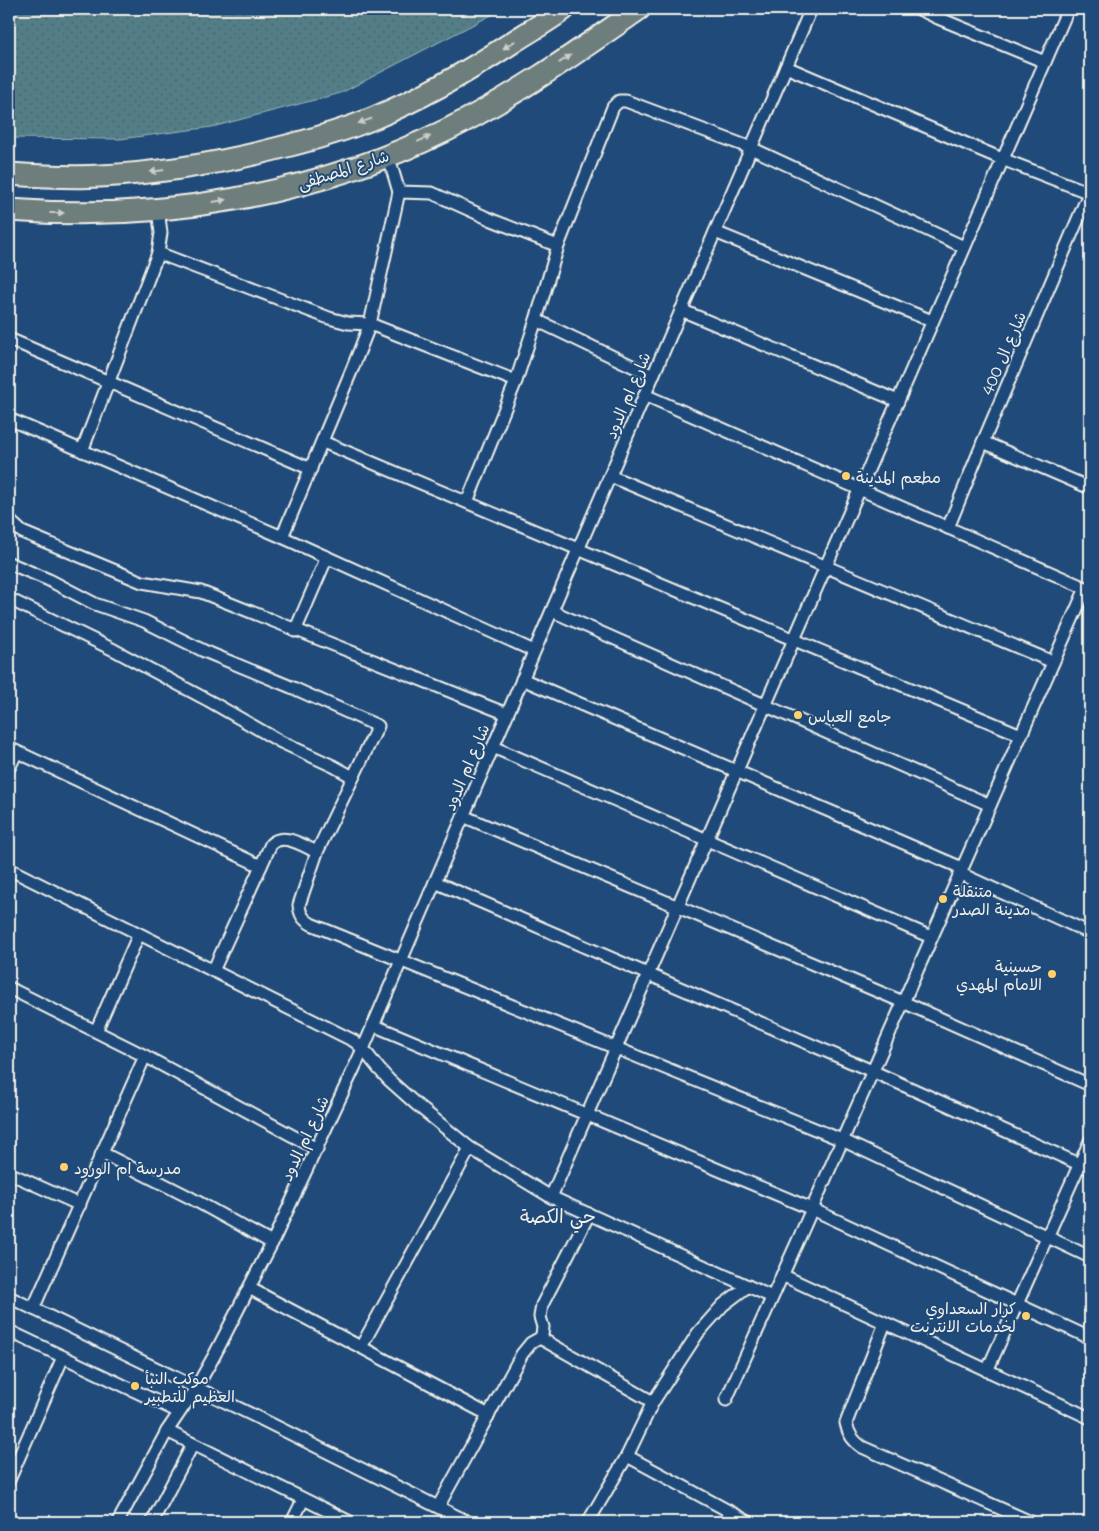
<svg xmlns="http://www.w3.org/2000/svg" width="1099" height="1531" font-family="Mali,'Playpen Sans Arabic',sans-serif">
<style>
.green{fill:url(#green-dots);stroke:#a3b8b8}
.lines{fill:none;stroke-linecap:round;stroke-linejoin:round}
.street-casing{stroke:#f4f1e8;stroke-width:15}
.highway-casing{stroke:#f4f1e8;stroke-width:25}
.street{stroke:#1f4a7a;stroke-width:11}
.highway{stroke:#6d7e7c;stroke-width:21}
.oneway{fill:#cccec8}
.poi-dot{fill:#ffd166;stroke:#1f4a7a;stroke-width:2}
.labels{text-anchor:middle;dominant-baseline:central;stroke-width:4;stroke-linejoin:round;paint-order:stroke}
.street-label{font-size:16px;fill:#f4f1e8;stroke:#1f4a7a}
.poi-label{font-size:16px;fill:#f4f1e8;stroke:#1f4a7a;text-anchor:start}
.quarter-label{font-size:19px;fill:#f4f1e8;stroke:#1f4a7a}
</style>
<defs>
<pattern id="green-dots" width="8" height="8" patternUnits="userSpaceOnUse" patternTransform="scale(1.25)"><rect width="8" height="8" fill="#527e87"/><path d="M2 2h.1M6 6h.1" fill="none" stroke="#4e666a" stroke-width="1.8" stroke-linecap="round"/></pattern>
</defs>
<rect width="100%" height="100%" fill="#1f4a7a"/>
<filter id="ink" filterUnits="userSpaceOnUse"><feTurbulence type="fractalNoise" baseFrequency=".02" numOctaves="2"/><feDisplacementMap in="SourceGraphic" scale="10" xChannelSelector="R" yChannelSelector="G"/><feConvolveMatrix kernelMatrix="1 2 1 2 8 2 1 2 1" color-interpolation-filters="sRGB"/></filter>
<g filter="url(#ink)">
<polygon class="green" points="9,9 503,9 341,93 212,127 120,139 9,138"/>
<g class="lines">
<g class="street-casing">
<g id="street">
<polyline points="919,9 938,18 1045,62"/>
<polyline points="786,67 1002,159 1090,193"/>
<polyline points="388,155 399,192"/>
<polyline points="715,232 932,321"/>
<polyline points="158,253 329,318 348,323 370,324 516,381"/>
<polyline points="681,310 898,401"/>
<polyline points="536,320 653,376"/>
<polyline points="9,339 311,469"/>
<polyline points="645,395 1090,590"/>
<polyline points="9,419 282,537 534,651"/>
<polyline points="323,442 1021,735"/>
<polyline points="983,442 1090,488"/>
<polyline points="82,451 158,253 161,233 158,209"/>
<polyline points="610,476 1053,662"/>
<polyline points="467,502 516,381 536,320 558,246 613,107 619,101 626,101 751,148 964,247"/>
<polyline points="9,520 22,532 142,582 201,592 507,714"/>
<polyline points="948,528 983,442 1090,191"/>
<polyline points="282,537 353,367 370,324 399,192 432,193 492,220 558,246"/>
<path d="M9 563 49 580 95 604 144 621 204 651 291 687 378 726 317 852 299 905C300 915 303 919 311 924L842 1140 1090 1257"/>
<polyline points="9,599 114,650 213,703 281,742 333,766 353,777"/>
<polyline points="552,611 990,805"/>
<polyline points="295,631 327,557"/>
<polyline points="522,679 962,868"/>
<polyline points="493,747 931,937"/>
<polyline points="9,748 261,866"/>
<polyline points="9,768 17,752"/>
<polyline points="463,816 903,1002 1090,1085"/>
<polyline points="9,869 354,1041 363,1049 379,1069 389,1080 417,1105 470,1148 551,1197 772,1297"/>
<polyline points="959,873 1090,933"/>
<polyline points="435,882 872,1071 1090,1169"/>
<path d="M213 971 271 844C284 832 303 846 317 852"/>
<polyline points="9,988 145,1056 317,1149"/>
<polyline points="373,1025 812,1209 1090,1338"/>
<polyline points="96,1031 139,934"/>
<polyline points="102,1153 189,1197 272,1243"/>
<polyline points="9,1173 80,1205"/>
<polyline points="551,1197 905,385 1068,9"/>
<polyline points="782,1275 1090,1418"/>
<polyline points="249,1288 489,1415"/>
<polyline points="9,1297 265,1421 468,1522"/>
<polyline points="33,1309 145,1056"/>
<path d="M885 1323 846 1423C848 1434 853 1441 862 1447L1031 1522"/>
<polyline points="9,1331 179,1412"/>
<polyline points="540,1338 653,1402"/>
<polyline points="361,1347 470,1148"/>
<polyline points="987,1371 1090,1141"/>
<polyline points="726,1400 800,1236 1086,588"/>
<polyline points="167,1431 350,1522"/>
<polyline points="627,1456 749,1522"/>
<polyline points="9,1480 63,1357"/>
<polyline points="438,1507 522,1354 531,1343 540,1338 542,1335 543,1327 540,1317 542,1305 589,1214"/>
<polyline points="118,1522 167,1431 196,1388 214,1356 272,1243 363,1049 811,9"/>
<polyline points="152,1522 193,1444"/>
<polyline points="292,1522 303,1500"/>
<polyline points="588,1522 627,1456 653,1402 698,1333 723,1305 748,1286"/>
</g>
</g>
<g class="highway-casing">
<g id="highway">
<path d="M9 174C39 176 70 178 100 176 160 173 221 163 279 148 311 140 343 131 374 118 422 98 469 71 513 42 530 31 548 21 564 9"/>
<path d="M9 210C158 222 312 196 447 130 515 96 577 52 639 9"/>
</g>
</g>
<use href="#street" class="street"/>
<use href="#highway" class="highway"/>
</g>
<defs><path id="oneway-solid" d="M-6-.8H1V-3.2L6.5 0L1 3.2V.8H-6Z" transform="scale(1.25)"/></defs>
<g class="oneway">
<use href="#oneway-solid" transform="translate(509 45) rotate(147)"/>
<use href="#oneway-solid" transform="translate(565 59) rotate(-33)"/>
<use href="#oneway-solid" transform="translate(365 121) rotate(161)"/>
<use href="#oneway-solid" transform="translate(424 139) rotate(-23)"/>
<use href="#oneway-solid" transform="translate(157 171) rotate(172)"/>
<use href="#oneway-solid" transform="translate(219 201) rotate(-10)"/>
<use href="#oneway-solid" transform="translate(57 213)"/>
</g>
</g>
<g class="poi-dot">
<circle cx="846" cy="476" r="5"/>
<circle cx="798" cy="715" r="5"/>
<circle cx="943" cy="899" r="5"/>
<circle cx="1052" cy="974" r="5"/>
<circle cx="64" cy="1167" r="5"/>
<circle cx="1026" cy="1316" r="5"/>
<circle cx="135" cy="1386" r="5"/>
</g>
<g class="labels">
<g class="street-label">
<text transform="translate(343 169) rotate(-18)">شارع المصطفى</text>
<text transform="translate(1003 353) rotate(-67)">شارع ال 400</text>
<text transform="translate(627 395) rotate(-67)">شارع ام الدود</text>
<text transform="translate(466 767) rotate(-67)">شارع ام الدود</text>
<text transform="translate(304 1138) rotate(-65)">شارع ام الدود</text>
</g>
<g class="poi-label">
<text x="856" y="476">مطعم المدينة</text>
<text x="808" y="715">جامع العباس</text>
<text x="953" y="890">متنقلة<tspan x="953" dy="18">مدينة الصدر</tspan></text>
<text x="1042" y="965" text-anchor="end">حسينية<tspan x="1042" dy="18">الامام المهدي</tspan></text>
<text x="74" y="1167">مدرسة ام الورود</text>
<text x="1016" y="1307" text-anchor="end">كرار السعداوي<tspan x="1016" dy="18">لخدمات الانترنت</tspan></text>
<text x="145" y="1377">موكب النبأ<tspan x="145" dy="18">العظيم للتطبير</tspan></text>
</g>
<g class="quarter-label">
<text x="558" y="1215">حي الكصة</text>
</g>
</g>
<rect width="1099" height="1531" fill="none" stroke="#1f4a7a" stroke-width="30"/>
<rect x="15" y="15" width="1069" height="1501" fill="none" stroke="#f4f1e8" stroke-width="2" filter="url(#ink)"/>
</svg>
